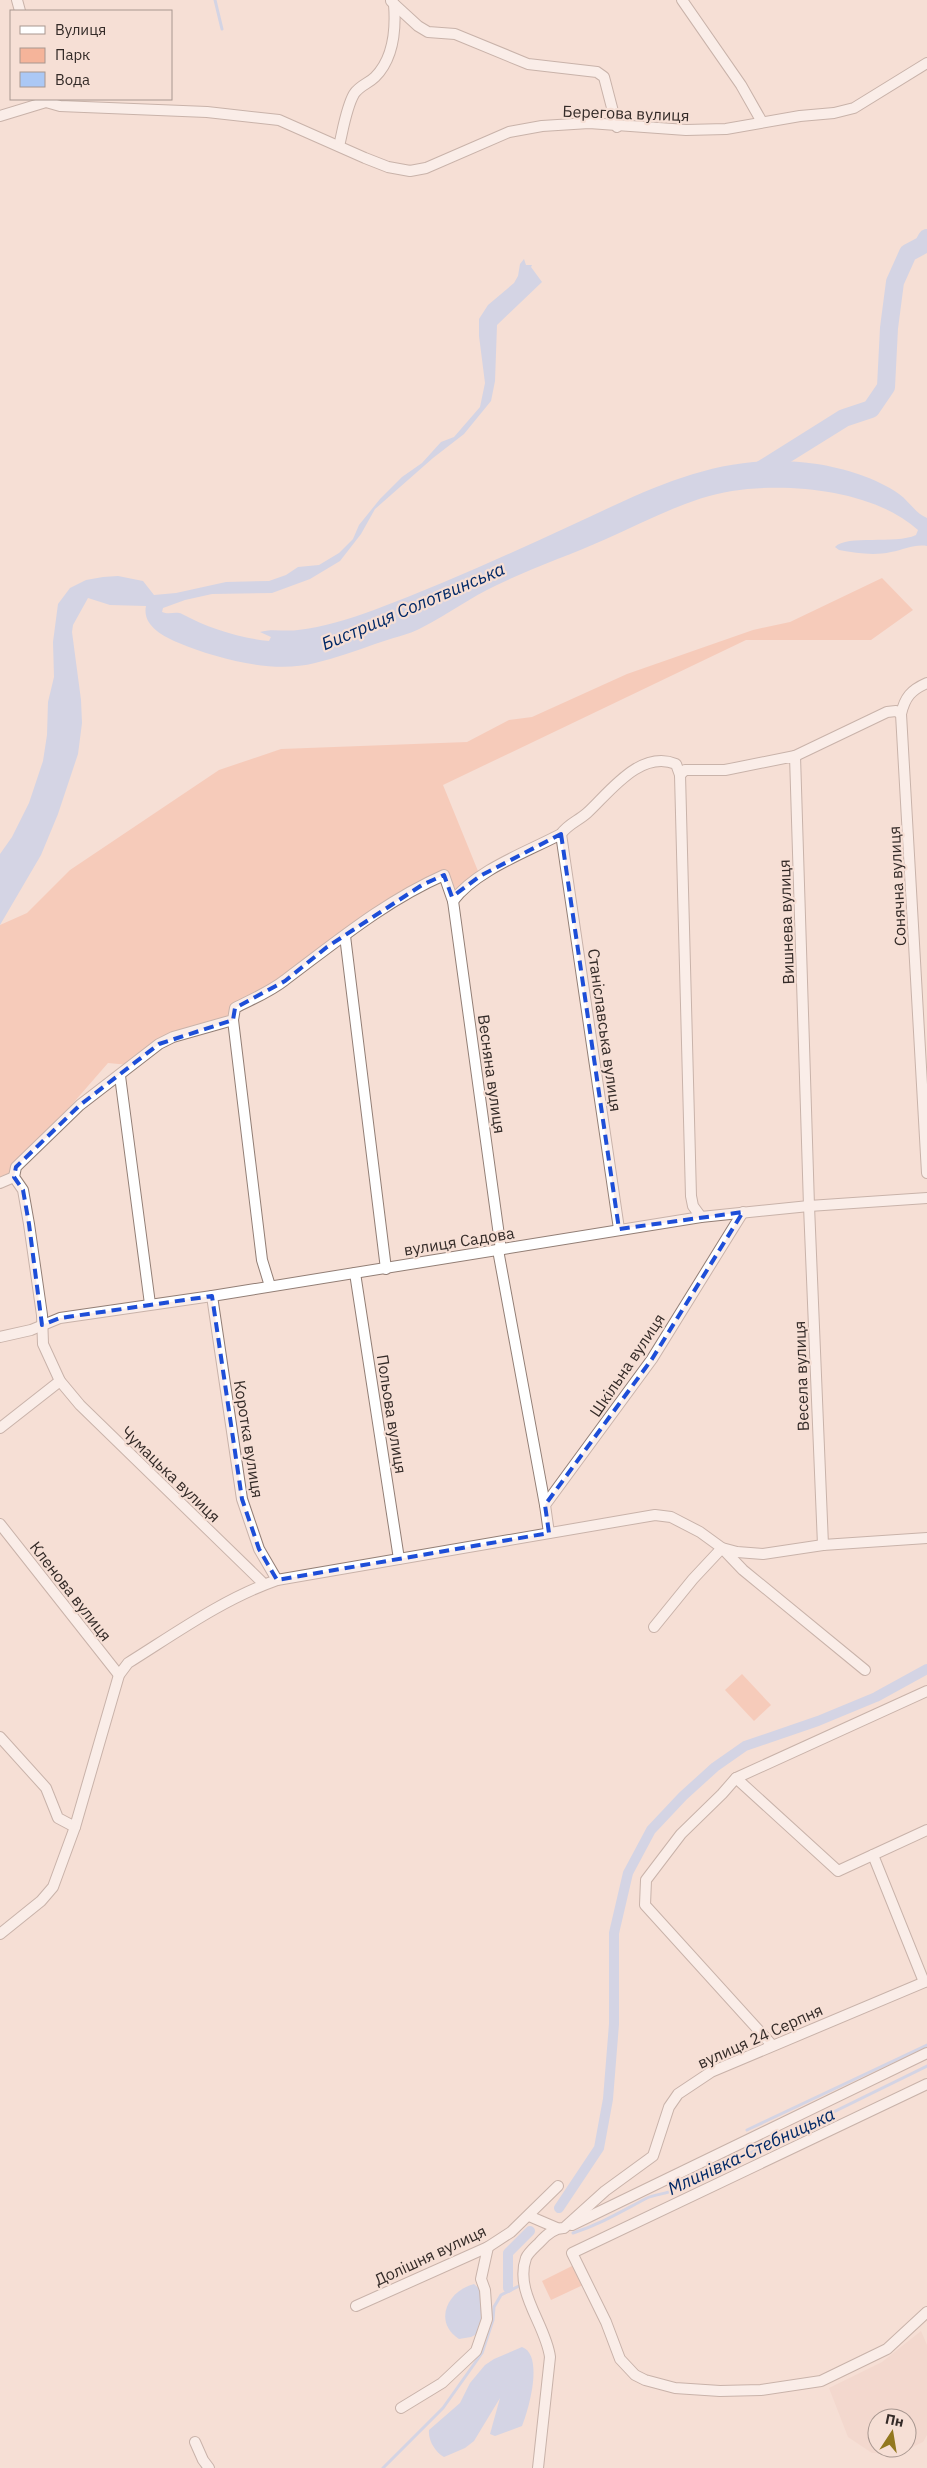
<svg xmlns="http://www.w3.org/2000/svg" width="927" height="2468" font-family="'IBM Plex Sans',sans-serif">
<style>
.built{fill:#f0d1c5;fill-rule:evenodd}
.green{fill:#f5b49a}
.water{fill:#abc8f5}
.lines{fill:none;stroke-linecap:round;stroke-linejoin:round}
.stream{stroke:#abc8f5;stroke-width:3}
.canal{stroke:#abc8f5;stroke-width:10}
.river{stroke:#abc8f5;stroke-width:18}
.minor-casing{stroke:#927e75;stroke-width:12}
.minor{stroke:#fff;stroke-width:10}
.marked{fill:none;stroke:#1d4ed8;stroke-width:4;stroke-dasharray:10 6;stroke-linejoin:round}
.labels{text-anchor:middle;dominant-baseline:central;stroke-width:4.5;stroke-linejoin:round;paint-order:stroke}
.street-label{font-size:16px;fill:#342b28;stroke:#f6dfd5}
.water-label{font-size:18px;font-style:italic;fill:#002866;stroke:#f6dfd5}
</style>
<rect width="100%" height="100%" fill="#f6dfd5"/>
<path class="built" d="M921 2331 927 2345V2435L923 2442 898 2454 872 2453 848 2437 829 2388 882 2362ZM877 2418H907V2448H877Z"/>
<g class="green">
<polygon points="882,578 913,610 871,640 746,640 443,785 480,876 453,901 444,875 345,936 235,1008 233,1020 173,1037 129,1065 108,1063 34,1148 14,1177 0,1183 0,925 27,913 70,870 219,770 281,749 467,742 509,720 532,717 627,674 753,630 790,622"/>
<polygon points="742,1674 771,1705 754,1721 725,1690"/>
<polygon points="574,2265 583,2285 551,2300 542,2281"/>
</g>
<g class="water">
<path d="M524 259 526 265H532L531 267 542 282 497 325 495 381 491 401 464 434 433 458 375 509 361 534 340 561 310 579 272 593 212 594 185 600 163 608 162 612C169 615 176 611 182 614 208 628 239 638 269 641L271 637 260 632C272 628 285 632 298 630 323 627 350 619 374 610 441 585 507 555 572 525 654 487 724 450 817 464 843 468 877 478 899 494 909 501 915 513 927 518V546C914 544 904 550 891 552 873 556 857 553 839 550L835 547C847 534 895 545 916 535L918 530C874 490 789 482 732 491 688 498 647 521 606 539 570 555 532 568 497 585 471 597 448 614 423 627 409 635 391 638 375 644 356 651 335 658 315 663 273 674 218 659 179 643 162 636 142 625 146 606L110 605 88 598 73 625 72 632 81 700 82 723 78 754 58 814 41 855 0 925V854L12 837 29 803 43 761 47 735 48 702 54 677 53 642 58 604 70 588 86 580 103 577 118 576 143 581 154 595 176 593 226 582 269 581 286 575 298 567 319 565 339 553 353 539 359 525 380 499 402 477 422 463 441 442 454 437 480 407 485 383 479 336V319L488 305 514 283 518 276 520 264Z"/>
<path d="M474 2284 484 2293 481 2332 471 2337 459 2339C433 2322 447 2291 474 2284Z"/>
<path d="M522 2347C544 2355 529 2409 522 2426L495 2436 490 2434 500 2398 474 2441 465 2448 444 2457C435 2452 428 2440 429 2430L460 2403 470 2383 485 2365 494 2359Z"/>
</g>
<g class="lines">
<g class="stream">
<polyline points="215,0 222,29"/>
<polyline points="747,2130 927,2045"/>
<path d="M573 2233C601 2224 622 2211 647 2198 656 2194 667 2194 677 2189L927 2066"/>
<polyline points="383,2468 443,2408 482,2353 493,2320 494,2307 501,2295 519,2286"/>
</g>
<g class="canal">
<polyline points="559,2208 599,2148 608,2099 614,2024 614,1933 628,1873 651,1830 683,1796 715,1767 745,1746 818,1721 876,1697 927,1669"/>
<polyline points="508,2288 508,2253 530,2231"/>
</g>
<polyline class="river" points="756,473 844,418 871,409 886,387 889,328 895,282 908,253 923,245 927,238"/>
<g class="minor-casing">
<g id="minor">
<polyline points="17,0 20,11"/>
<polyline points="682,0 741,85 762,122"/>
<polyline points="394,4 418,26 428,32 455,34 528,64 597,72 604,77 617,127"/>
<polyline points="0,116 46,102 60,106 207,112 279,120 365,158 388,167 410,171 426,168 509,132 542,126 589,123 686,130 726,129 800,116 834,113 854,108 927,63"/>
<path d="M339 146C343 130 346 108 354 94 360 85 368 84 375 77 394 58 396 29 394 4L391 1"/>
<path d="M901 714C905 697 911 690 927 683"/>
<polyline points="795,756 887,712 896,711 901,714 927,1173"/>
<polyline points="680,775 685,770 725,770 795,756 809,1206 823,1545"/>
<polyline points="561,834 619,1229"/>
<polyline points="453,901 501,1250"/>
<polyline points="345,936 386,1269"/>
<polyline points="233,1020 262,1260 270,1286"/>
<polyline points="120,1076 150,1304"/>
<polyline points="0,1183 14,1177"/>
<polyline points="498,1250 545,1505"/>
<polyline points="355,1273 399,1559"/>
<polyline points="212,1296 242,1499 259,1549 277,1580"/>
<polyline points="0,1337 31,1330 60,1318 212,1296 701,1217 809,1206 927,1198"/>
<polyline points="0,1428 60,1381"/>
<polyline points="0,1524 119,1675"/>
<polyline points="549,1533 545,1505 652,1359 743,1212"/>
<path d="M264 1584 80 1405 60 1381 43 1344 42 1315 29 1224 23 1190 14 1177 16 1167 80 1105 159 1044 173 1037 233 1020 235 1008C252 999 270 992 285 980 336 942 385 901 444 875L453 901C476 870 527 852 561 834 568 824 578 821 587 813 609 793 640 749 676 764L680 775 691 1196 693 1206 701 1217"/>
<polyline points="654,1627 693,1579 722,1548 743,1570 865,1670"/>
<polyline points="0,1737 46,1788 58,1818 75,1827"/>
<polyline points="736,1778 838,1871 927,1830"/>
<polyline points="873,1855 924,1982"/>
<path d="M0 1934 41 1901 53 1887 75 1827 119 1675 128 1663C176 1633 223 1599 277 1580L655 1515 671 1517 700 1532 722 1548 737 1552 763 1554 823 1545 927 1538"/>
<polyline points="772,2045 645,1905 646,1880 681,1834 722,1794 736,1778 927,1691"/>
<polyline points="927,2084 572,2253 606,2322 620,2359 635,2375 645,2380 675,2388 720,2391 761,2390 821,2381 887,2349 927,2312"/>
<polyline points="529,2216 557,2228"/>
<polyline points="572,2225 927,2053"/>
<polyline points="356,2306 488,2247 511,2232 558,2186"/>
<polyline points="401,2408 442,2383 476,2351 487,2319 485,2290 481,2279 488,2247"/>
<polyline points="195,2442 203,2460 209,2468"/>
<path d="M538 2468 550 2357C546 2325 514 2292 526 2258 528 2253 535 2247 539 2243 545 2236 554 2228 564 2228L605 2191 653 2156 669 2107 678 2094 711 2072 927 1981"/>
</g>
</g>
<use href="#minor" class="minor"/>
</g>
<path d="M0 0H927V2468H0ZM561 834 619 1229 743 1212 652 1359 545 1505 549 1533 277 1580 259 1549 242 1499 212 1296 60 1318 42 1325 29 1224 23 1190 14 1177 16 1167 80 1105 159 1044 233 1020 235 1008 285 981 327 947 422 885 444 875 452 897 480 876Z" fill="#f6dfd5" fill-opacity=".55" fill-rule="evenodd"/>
<path class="marked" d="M561 834 619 1229 743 1212 652 1359 545 1505 549 1533 277 1580 259 1549 242 1499 212 1296 60 1318 42 1325 29 1224 23 1190 14 1177 16 1167 80 1105 159 1044 233 1020 235 1008 285 981 327 947 422 885 444 875 452 897 480 876Z"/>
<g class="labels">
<g class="street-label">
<text transform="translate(626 113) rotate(2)">Берегова вулиця</text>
<text transform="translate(897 886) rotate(-93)">Сонячна вулиця</text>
<text transform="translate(786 922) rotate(-92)">Вишнева вулиця</text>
<text transform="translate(605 1030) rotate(82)">Станіславська вулиця</text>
<text transform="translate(492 1074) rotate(82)">Весняна вулиця</text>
<text transform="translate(459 1241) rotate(-9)">вулиця Садова</text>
<text transform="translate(627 1365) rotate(-56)">Шкільна вулиця</text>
<text transform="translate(801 1376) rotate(-92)">Весела вулиця</text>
<text transform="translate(392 1414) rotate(81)">Польова вулиця</text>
<text transform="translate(249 1439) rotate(81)">Коротка вулиця</text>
<text transform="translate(171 1474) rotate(44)">Чумацька вулиця</text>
<text transform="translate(71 1591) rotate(52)">Кленова вулиця</text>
<text transform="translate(760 2036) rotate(-24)">вулиця 24 Серпня</text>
<text transform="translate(430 2255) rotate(-25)">Долішня вулиця</text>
</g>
<g class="water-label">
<text transform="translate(413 606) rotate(-23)">Бистриця Солотвинська</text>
<text transform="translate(751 2151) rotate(-25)">Млинівка-Стебницька</text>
</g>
</g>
<rect x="10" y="10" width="162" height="90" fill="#f6dfd5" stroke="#a89790"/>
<rect x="20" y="26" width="25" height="8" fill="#ffffff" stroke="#a89790"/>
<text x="55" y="35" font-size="15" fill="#342b28">Вулиця</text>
<rect x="20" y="48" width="25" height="15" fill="#f5b49a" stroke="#a89790"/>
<text x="55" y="60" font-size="15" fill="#342b28">Парк</text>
<rect x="20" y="72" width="25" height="15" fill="#abc8f5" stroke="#a89790"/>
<text x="55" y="85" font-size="15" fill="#342b28">Вода</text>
<g transform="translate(892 2433) rotate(12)"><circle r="24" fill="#f6dfd5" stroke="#a89790"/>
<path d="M0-4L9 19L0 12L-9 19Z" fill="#92781f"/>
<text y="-8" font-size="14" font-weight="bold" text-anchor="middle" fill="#342b28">Пн</text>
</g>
</svg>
